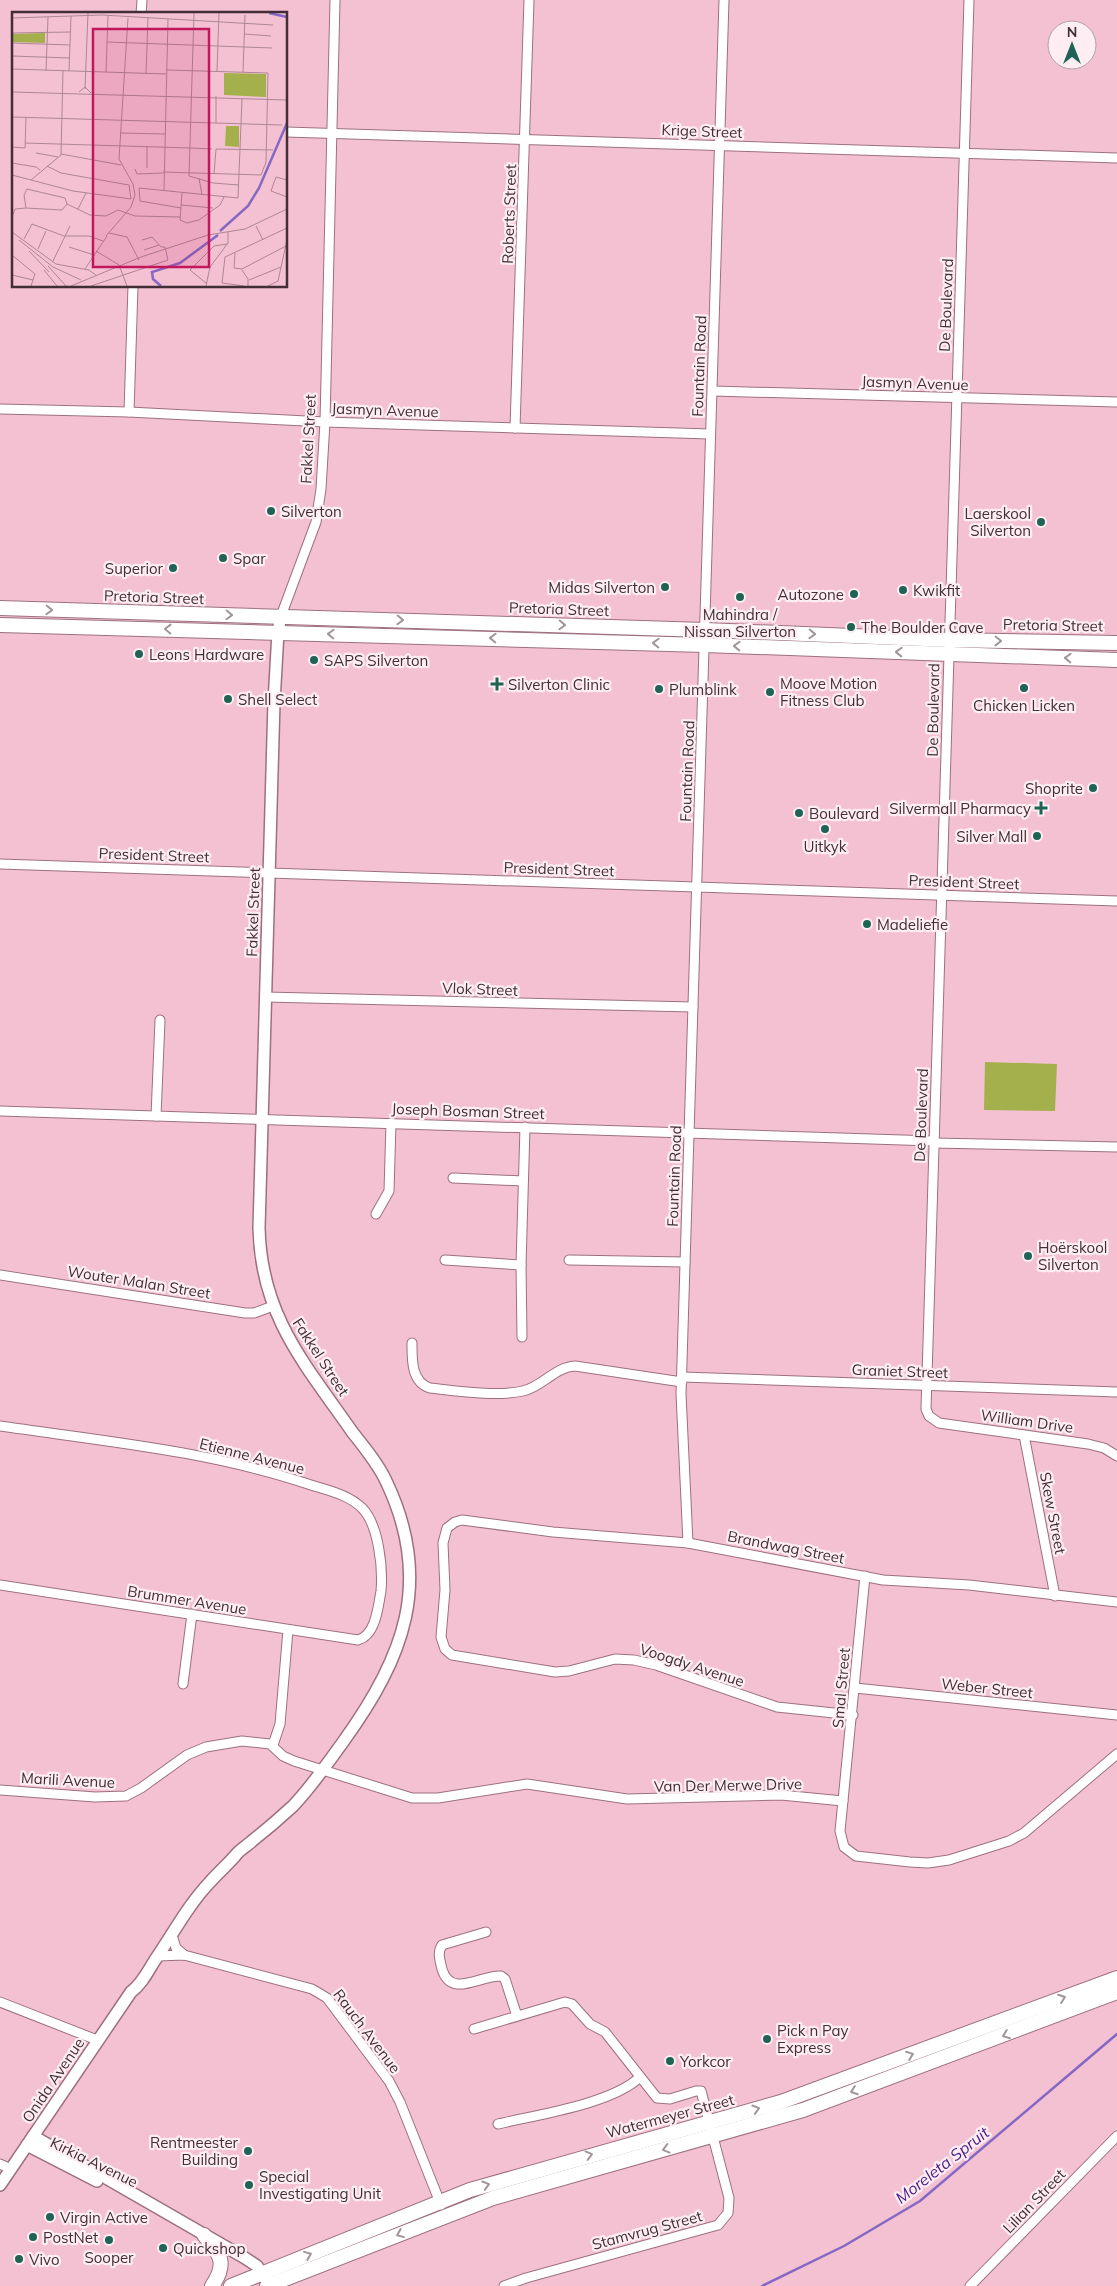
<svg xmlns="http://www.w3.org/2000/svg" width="1117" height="2286" font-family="Mulish,sans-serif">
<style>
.green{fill:#a4b04b}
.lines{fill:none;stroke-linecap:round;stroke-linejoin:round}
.stream{stroke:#8468c4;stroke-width:2.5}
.minor-casing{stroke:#9d7080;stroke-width:11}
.tertiary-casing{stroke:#9d7080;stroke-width:14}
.secondary-casing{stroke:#9d7080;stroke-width:16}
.minor{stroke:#fff;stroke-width:9}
.tertiary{stroke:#fff;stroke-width:11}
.secondary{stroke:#fff;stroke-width:14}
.oneway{stroke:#a0969a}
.poi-dot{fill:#1f6355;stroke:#feeef3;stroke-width:2}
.labels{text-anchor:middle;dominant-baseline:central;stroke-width:4.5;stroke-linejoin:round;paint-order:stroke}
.street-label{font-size:15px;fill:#422e36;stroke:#feeef3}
.poi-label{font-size:15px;fill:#422e36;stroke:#feeef3;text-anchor:start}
.water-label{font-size:16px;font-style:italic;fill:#491a8a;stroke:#feeef3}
.inset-river{fill:none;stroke:#8468c4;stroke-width:2.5}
.inset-road{fill:none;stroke:#ad8694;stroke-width:1}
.view{fill:#c2185b;fill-opacity:0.15;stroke:#c2185b;stroke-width:2.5}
.inset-edge{fill:none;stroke:#422e36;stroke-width:2.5}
</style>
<rect width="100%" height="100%" fill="#f4c1d3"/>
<polygon class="green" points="985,1062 1057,1064 1055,1111 984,1110"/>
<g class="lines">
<polyline class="stream" points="762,2286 844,2246 920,2201 1117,2034"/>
<g class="minor-casing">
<g id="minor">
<polyline points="969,0 926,1409 929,1416 939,1423 1088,1444 1104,1448 1117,1456"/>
<polyline points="141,14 142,0"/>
<polyline points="286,132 1117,158"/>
<polyline points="713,391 1117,402"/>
<polyline points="0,409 129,412 325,422 710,434"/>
<polyline points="129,412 133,286"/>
<polyline points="515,428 529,0"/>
<polyline points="281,616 316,522 321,489 325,422 335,0"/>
<polyline points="0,864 1117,901"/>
<polyline points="265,997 693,1007"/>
<polyline points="0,1111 934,1141"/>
<polyline points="156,1116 160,1020"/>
<polyline points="934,1143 1117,1147"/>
<polyline points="453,1178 523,1181"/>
<polyline points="376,1214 389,1191 391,1123"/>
<polyline points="445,1260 521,1265"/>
<polyline points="569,1260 685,1262"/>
<polyline points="0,1275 245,1313 254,1313 273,1306"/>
<polyline points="522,1337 521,1265 525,1127"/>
<path d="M412 1343C412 1359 411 1382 430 1388 458 1391 496 1397 523 1391 542 1387 555 1367 575 1366L682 1382"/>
<polyline points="682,1377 1117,1392"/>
<path d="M0 1426C103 1441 209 1451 308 1484 326 1490 348 1494 362 1508 379 1525 383 1569 381 1591 378 1607 376 1635 358 1640L0 1585"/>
<polyline points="1024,1435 1055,1596"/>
<polyline points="688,1543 681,1394 724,0"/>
<polyline points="865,1576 840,1831 844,1847 856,1856 910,1862 928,1863 949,1860 1009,1841 1024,1833 1117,1754"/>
<polyline points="183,1684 192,1614"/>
<polyline points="855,1688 1117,1715"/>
<polyline points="853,1715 777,1707 656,1665 634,1660 615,1659 569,1671 555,1672 452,1655 445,1649 441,1637 445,1590 443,1543 447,1528 455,1522 462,1520 553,1532 688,1543 883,1580 969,1585 1117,1602"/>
<polyline points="273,1745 280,1724 288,1630"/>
<polyline points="0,1790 95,1797 126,1796 141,1788 187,1755 206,1747 242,1741 270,1744 283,1756 294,1761 412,1798 438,1798 527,1784 627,1799 781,1795 843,1801"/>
<path d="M486 1932 442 1945C437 1953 440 1960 442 1969 451 1999 480 1975 501 1976L505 1979 517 2016"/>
<polyline points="172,1935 176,1948 184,1955"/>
<polyline points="158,1956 184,1955 312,1989 327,1998 389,2081 400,2102 441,2205"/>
<polyline points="0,2002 97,2040"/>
<polyline points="474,2029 565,2002 572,2004 590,2024 605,2032 657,2098 670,2099 696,2091 701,2091 729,2198 728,2213 718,2225 526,2278 504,2286"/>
<path d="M498 2124C536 2115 612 2104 640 2077"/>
<polyline points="0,2164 11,2169"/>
<polyline points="970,2286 1117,2136"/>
</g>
</g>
<g class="tertiary-casing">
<g id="tertiary">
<polyline points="33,2136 245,2258 257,2266 266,2280"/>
<polyline points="27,2145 97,2181"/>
<path d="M0 2185 131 1992C142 1984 148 1971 155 1960 173 1934 188 1905 210 1882 218 1873 227 1865 235 1856 239 1850 247 1846 252 1841 266 1830 280 1818 293 1806 312 1786 327 1764 343 1742 404 1658 434 1581 386 1481 378 1464 365 1448 353 1433 305 1364 261 1316 259 1228L274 702 278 632 281 616"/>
</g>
</g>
<g class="secondary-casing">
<g id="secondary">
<polyline points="0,608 705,630 949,640 1117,643"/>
<polyline points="0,625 704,645 1117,660"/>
<path d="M204 2235C220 2254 228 2263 212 2286"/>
<polyline points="231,2286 470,2190 781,2102 1117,1978"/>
<polyline points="267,2286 493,2198 803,2110 1117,1992"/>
</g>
</g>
<use href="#minor" class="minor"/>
<use href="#tertiary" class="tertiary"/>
<use href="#secondary" class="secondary"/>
</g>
<defs><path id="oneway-chevron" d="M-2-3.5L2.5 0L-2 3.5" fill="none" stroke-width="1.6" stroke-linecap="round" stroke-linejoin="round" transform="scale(1.25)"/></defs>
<g class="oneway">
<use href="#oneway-chevron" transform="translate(49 610) rotate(2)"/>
<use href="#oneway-chevron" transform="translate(229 615) rotate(2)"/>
<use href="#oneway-chevron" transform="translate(400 620) rotate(2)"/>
<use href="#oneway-chevron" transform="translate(562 625) rotate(2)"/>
<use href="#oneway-chevron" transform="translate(168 629) rotate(-179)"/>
<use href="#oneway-chevron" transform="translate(331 634) rotate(-178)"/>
<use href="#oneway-chevron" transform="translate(812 634) rotate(2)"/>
<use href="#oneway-chevron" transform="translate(493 638) rotate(-178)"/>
<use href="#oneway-chevron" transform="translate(998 641) rotate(1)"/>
<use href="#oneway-chevron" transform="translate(656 643) rotate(-178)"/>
<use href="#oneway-chevron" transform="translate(737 646) rotate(-178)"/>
<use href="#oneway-chevron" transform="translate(899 652) rotate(-178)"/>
<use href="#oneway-chevron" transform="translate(1068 658) rotate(-178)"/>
<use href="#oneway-chevron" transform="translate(1062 1998) rotate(-20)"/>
<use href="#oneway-chevron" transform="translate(1006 2035) rotate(159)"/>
<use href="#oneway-chevron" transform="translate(910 2055) rotate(-21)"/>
<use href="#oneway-chevron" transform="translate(854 2091) rotate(160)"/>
<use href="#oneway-chevron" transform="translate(756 2109) rotate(-17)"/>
<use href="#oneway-chevron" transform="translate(666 2149) rotate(165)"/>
<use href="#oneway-chevron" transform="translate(589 2155) rotate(-15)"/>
<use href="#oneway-chevron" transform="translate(486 2185) rotate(-17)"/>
<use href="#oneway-chevron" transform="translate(400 2234) rotate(158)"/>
<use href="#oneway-chevron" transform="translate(308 2255) rotate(-22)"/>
</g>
<g class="poi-dot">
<circle cx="271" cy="511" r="5"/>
<circle cx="1041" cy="522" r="5"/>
<circle cx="223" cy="558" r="5"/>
<circle cx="173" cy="568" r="5"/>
<circle cx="665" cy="587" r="5"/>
<circle cx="903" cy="590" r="5"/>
<circle cx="854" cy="594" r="5"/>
<circle cx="740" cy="597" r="5"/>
<circle cx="851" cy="627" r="5"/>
<circle cx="139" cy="654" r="5"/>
<circle cx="314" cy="660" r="5"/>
<path d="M494.5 676.5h5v5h5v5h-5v5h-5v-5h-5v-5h5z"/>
<circle cx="1024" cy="688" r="5"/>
<circle cx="659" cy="689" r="5"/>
<circle cx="770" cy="692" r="5"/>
<circle cx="228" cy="699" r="5"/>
<circle cx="1093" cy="788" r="5"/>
<path d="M1038.5 800.5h5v5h5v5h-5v5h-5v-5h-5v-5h5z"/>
<circle cx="799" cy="813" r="5"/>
<circle cx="825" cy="829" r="5"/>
<circle cx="1037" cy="836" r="5"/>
<circle cx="867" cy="924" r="5"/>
<circle cx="1028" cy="1256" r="5"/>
<circle cx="767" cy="2039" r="5"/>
<circle cx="670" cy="2061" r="5"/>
<circle cx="248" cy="2151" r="5"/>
<circle cx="249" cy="2185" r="5"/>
<circle cx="50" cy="2217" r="5"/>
<circle cx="33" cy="2237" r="5"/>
<circle cx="109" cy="2240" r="5"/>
<circle cx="163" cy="2248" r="5"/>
<circle cx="19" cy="2259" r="5"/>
</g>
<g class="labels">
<g class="street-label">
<text transform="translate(702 131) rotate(2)">Krige Street</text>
<text transform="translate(509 214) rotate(-88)">Roberts Street</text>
<text transform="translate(946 305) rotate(-88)">De Boulevard</text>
<text transform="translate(699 366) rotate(-88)">Fountain Road</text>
<text transform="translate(915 383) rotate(2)">Jasmyn Avenue</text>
<text transform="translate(385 410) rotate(2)">Jasmyn Avenue</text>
<text transform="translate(308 439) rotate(-87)">Fakkel Street</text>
<text transform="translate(154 597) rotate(2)">Pretoria Street</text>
<text transform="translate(559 609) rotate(2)">Pretoria Street</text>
<text transform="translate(1053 625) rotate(1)">Pretoria Street</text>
<text transform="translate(933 710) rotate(-89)">De Boulevard</text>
<text transform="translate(687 771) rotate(-88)">Fountain Road</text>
<text transform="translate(154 855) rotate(2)">President Street</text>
<text transform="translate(559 869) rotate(2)">President Street</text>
<text transform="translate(964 882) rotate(2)">President Street</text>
<text transform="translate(253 912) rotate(-88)">Fakkel Street</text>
<text transform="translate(480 989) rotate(2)">Vlok Street</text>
<text transform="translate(468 1111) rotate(2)">Joseph Bosman Street</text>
<text transform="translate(921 1115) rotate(-88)">De Boulevard</text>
<text transform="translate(674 1176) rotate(-88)">Fountain Road</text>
<text transform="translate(139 1282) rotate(9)">Wouter Malan Street</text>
<text transform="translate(321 1357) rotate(57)">Fakkel Street</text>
<text transform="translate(900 1371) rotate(2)">Graniet Street</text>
<text transform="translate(1027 1421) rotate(8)">William Drive</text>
<text transform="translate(252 1456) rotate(14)">Etienne Avenue</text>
<text transform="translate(1053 1513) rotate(79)">Skew Street</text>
<text transform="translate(786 1547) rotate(11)">Brandwag Street</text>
<text transform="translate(187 1600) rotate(9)">Brummer Avenue</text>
<text transform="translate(692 1665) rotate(18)">Voogdy Avenue</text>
<text transform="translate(841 1688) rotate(-85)">Smal Street</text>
<text transform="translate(987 1688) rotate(6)">Weber Street</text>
<text transform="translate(68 1780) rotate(3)">Marili Avenue</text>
<text transform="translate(728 1785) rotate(-1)">Van Der Merwe Drive</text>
<text transform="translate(367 2031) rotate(53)">Rauch Avenue</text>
<text transform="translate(53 2080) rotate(-56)">Onida Avenue</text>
<text transform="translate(670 2116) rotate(-15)">Watermeyer Street</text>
<text transform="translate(94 2162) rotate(26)">Kirkia Avenue</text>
<text transform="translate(1034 2201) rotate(-46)">Lilian Street</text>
<text transform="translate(647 2230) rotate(-15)">Stamvrug Street</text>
</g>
<g class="poi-label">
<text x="281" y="511">Silverton</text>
<text x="1031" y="513" text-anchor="end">Laerskool<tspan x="1031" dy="17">Silverton</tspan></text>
<text x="233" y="558">Spar</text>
<text x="163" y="568" text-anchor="end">Superior</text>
<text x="655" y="587" text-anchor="end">Midas Silverton</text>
<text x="913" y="590">Kwikfit</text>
<text x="844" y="594" text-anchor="end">Autozone</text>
<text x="740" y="614" text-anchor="middle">Mahindra /<tspan x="740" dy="17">Nissan Silverton</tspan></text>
<text x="861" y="627">The Boulder Cave</text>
<text x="149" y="654">Leons Hardware</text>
<text x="324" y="660">SAPS Silverton</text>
<text x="780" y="683">Moove Motion<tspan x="780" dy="17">Fitness Club</tspan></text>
<text x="508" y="684">Silverton Clinic</text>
<text x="669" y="689">Plumblink</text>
<text x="238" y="699">Shell Select</text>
<text x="1024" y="705" text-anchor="middle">Chicken Licken</text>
<text x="1083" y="788" text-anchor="end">Shoprite</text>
<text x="1031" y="808" text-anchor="end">Silvermall Pharmacy</text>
<text x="809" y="813">Boulevard</text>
<text x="1027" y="836" text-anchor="end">Silver Mall</text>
<text x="825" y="846" text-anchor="middle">Uitkyk</text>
<text x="877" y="924">Madeliefie</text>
<text x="1038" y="1247">Hoërskool<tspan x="1038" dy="17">Silverton</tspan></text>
<text x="777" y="2030">Pick n Pay<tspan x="777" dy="17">Express</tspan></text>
<text x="680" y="2061">Yorkcor</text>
<text x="238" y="2142" text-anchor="end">Rentmeester<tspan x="238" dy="17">Building</tspan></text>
<text x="259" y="2176">Special<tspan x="259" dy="17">Investigating Unit</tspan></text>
<text x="60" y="2217">Virgin Active</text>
<text x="43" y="2237">PostNet</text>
<text x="173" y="2248">Quickshop</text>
<text x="109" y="2257" text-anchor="middle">Sooper</text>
<text x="29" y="2259">Vivo</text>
</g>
<g class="water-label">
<text transform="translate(942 2165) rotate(-38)">Moreleta Spruit</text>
</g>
</g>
<g transform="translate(12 12)">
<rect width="275" height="275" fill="#f4c1d3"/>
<path d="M33 21V31L0 30V22ZM212 61 254 62V85L212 83ZM214 114H227V135L213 134Z" fill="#a4b04b"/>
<path class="inset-river" d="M257 1 275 5M208 219 236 194 247 176 275 111M149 274 141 267 140 260 168 251 206 223"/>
<path class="inset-road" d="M182 1 177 164 201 171 227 173M0 6 90 3 261 13M0 21 58 20M232 22 259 24M95 30 260 36M0 31 58 33M0 44 58 46M0 57 154 62M34 59 36 5M57 59 59 4M205 59 207 1M94 60 96 4M231 60 233 3M134 62 136 6M73 77 76 1M0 80 275 88M67 80 73 75 79 81M0 105 270 113M204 111V84M108 121 153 122M13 131 178 136M0 135 13 136 14 105M178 136 200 137M24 141 46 145M49 142 109 153M0 151 24 155 28 158M135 156V134M123 157 125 162 151 161M151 160 249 163 254 150 256 61 155 58M202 162 204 137 261 138M0 163 61 179 119 187 117 173 49 161 35 154M187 166 190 183M19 168 49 143 51 59M275 168 264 165 259 179 275 185M152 178 156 7M170 181 168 208 175 211 187 208 208 193 212 185M55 192 78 203 94 204 106 198 123 204 168 205M169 193 201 196M14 196 50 198 55 192M169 196 128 189 127 176 226 186 230 87M66 197 74 181M0 205 3 197 14 196 12 183 15 177 53 186 55 192M244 214 251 228M0 220 44 252 77 258 85 264M97 221 115 225 127 248M94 224 119 195 123 183 121 172 107 147 116 6M12 227 20 212 52 224H77L91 229M7 228 41 255 69 268M57 235 82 243M26 237 34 219M132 238 147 233M17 239 37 260M84 239 107 253 115 274M223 241 222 256 230 257 274 234M0 243 23 262 19 274M213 245 275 216M213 245 210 271 232 274M41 249 58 214M36 254 54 274M73 257 95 224M32 258 45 274M230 258 236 267V274M0 263 21 268M237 268 269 255M194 271 178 258 202 234 215 232M59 274 129 245 196 223 233 217 275 197M79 274 156 248 153 235H149L140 225 130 228M194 274 198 255 216 231V220M256 274 266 269 275 228"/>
<path class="view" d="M81 17H197V255H81Z"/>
<rect width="275" height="275" class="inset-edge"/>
</g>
<g transform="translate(1072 45)"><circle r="24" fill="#feeef3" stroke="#b3a1a7"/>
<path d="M0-4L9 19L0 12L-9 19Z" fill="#1f6355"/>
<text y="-8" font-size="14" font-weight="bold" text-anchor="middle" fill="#422e36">N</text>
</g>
</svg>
